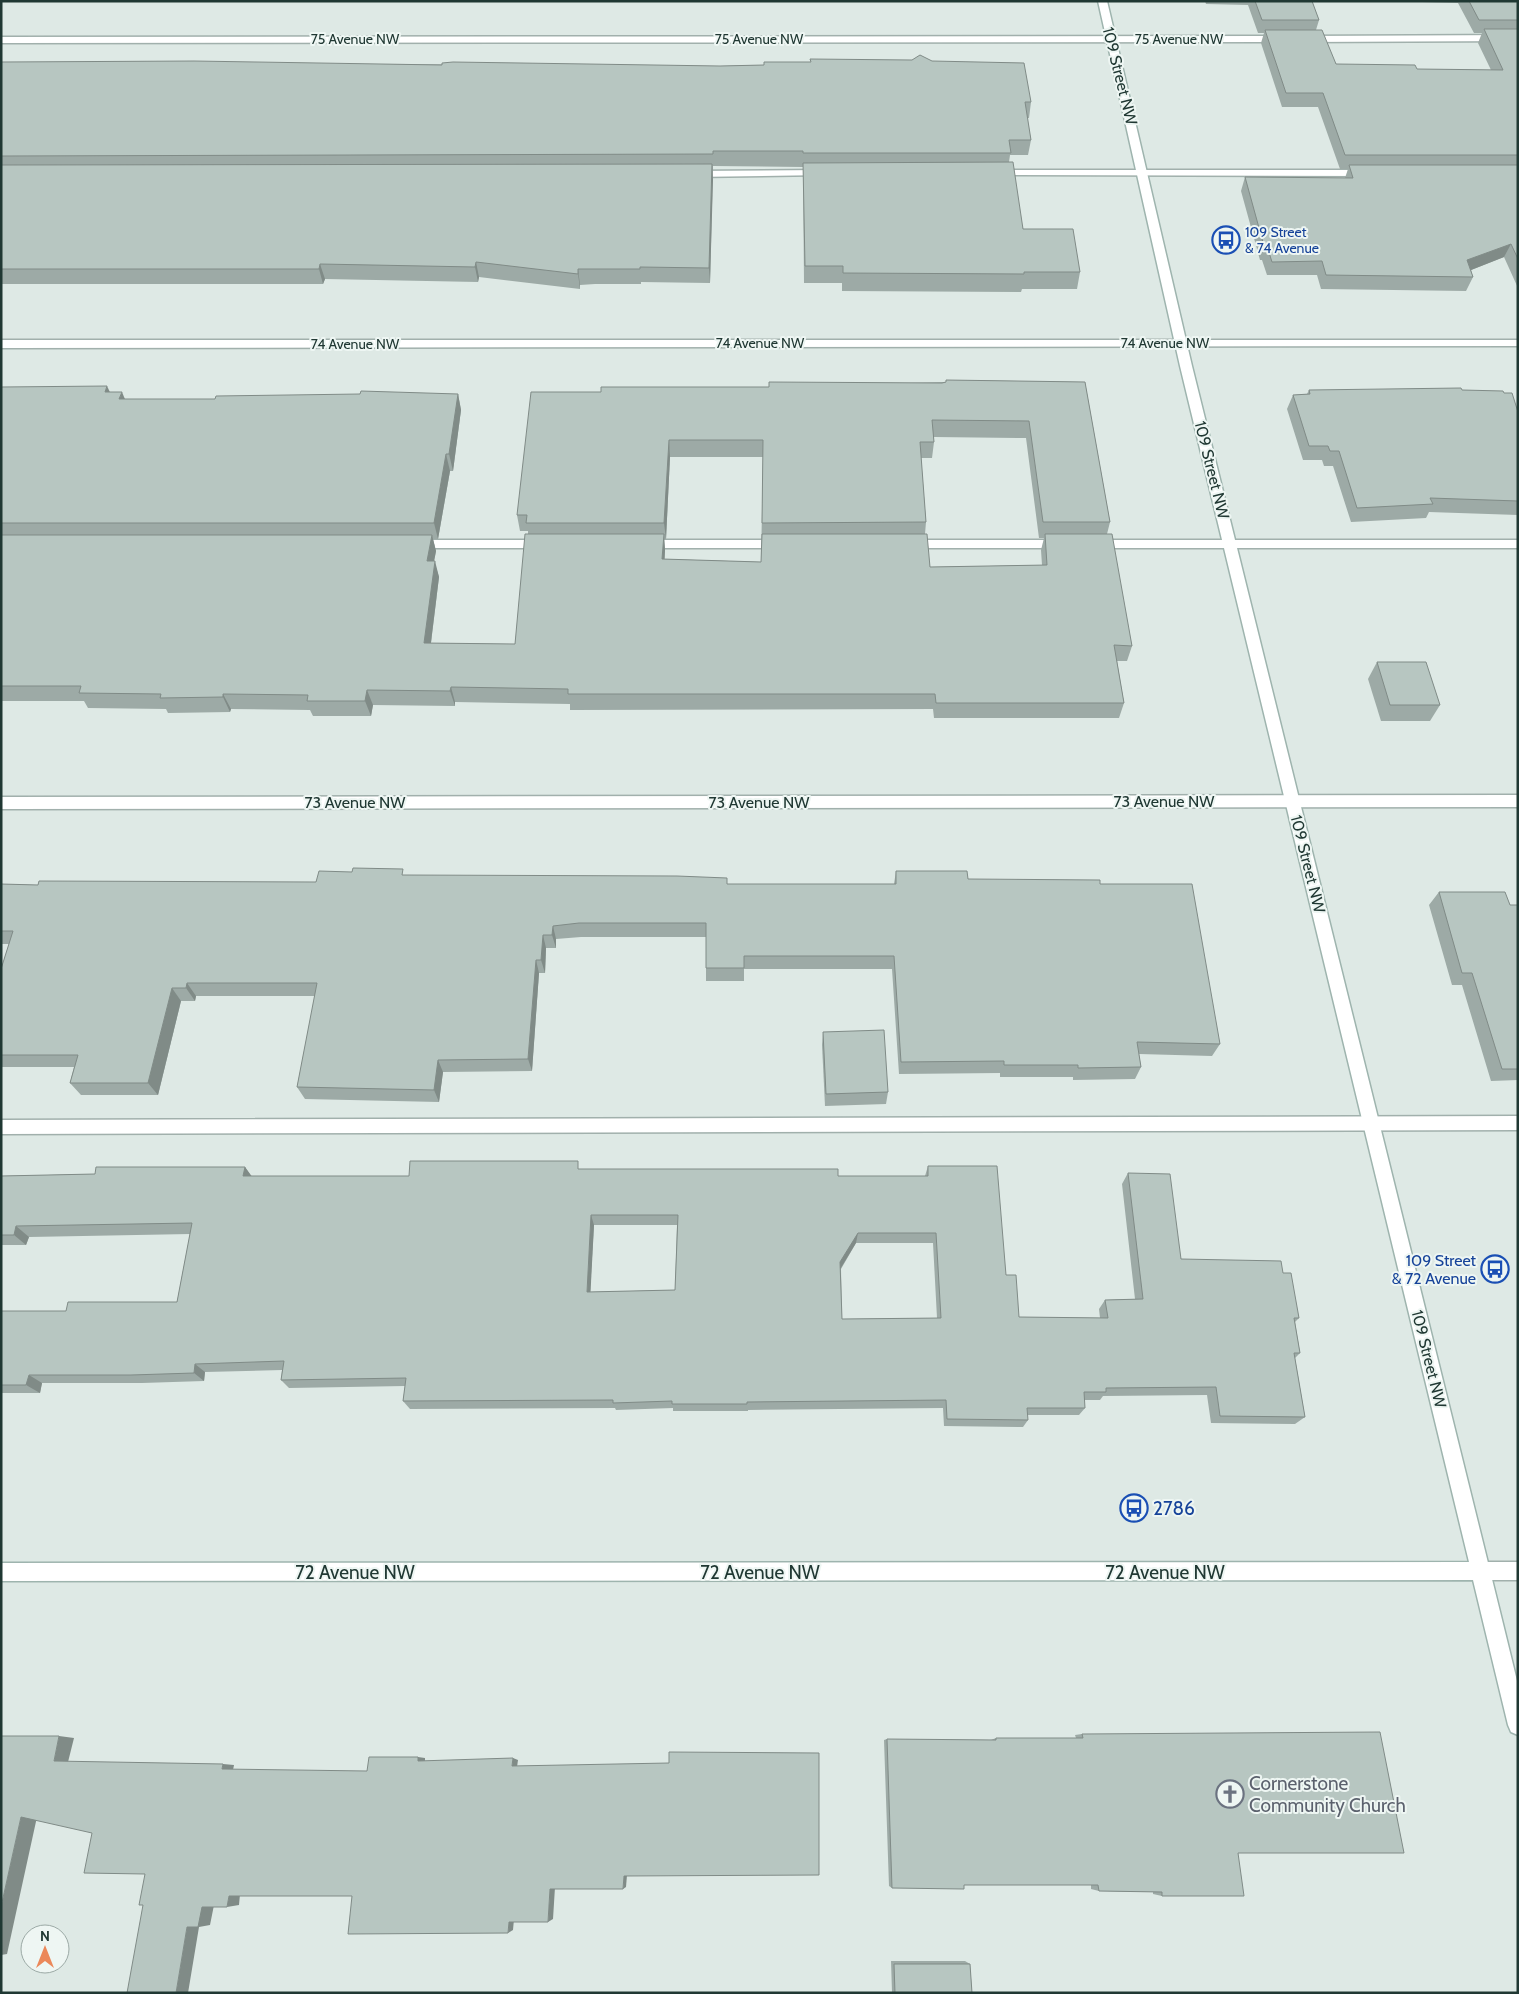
<svg xmlns="http://www.w3.org/2000/svg" width="1519" height="1994" font-family="Cabin,sans-serif">
<style>
.lines{fill:none;stroke-linecap:round;stroke-linejoin:round}
.lane-casing{stroke:#a1b0ac;stroke-width:3}
.street-casing{stroke:#a1b0ac;stroke-width:3}
.secondary-casing{stroke:#9eb4ae;stroke-width:3}
.lane{fill:#fff;fill-rule:evenodd}
.street{fill:#fff;fill-rule:evenodd}
.secondary{fill:#fff;fill-rule:evenodd}
.wall{fill:#9daaa6;fill-rule:evenodd}
.shaded-wall{fill:#808b87}
.building{fill:#b7c6c1;stroke:#808b87;fill-rule:evenodd}
.labels{text-anchor:middle;dominant-baseline:central;stroke-width:4;stroke-linejoin:round;paint-order:stroke}
.far-street-label{font-size:14px;fill:#203833;stroke:#eef6f3}
.far-transit-label{font-size:14px;fill:#164399;stroke:#eef6f3;text-anchor:start}
.street-label{font-size:16px;fill:#203833;stroke:#eef6f3}
.transit-label{font-size:16px;fill:#164399;stroke:#eef6f3;text-anchor:end}
.near-transit-label{font-size:19px;fill:#164399;stroke:#eef6f3;text-anchor:start}
.near-street-label{font-size:19px;fill:#203833;stroke:#eef6f3}
.near-worship-label{font-size:19px;fill:#5b616d;stroke:#eef6f3;text-anchor:start}
</style>
<rect width="100%" height="100%" fill="#dee9e5"/>
<g class="lines">
<g class="lane-casing">
<g id="lane">
<polygon points="822,170 827,173 826,175 693,177 688,174 693,171"/>
<polygon points="995,170 1365,170 1370,173 1365,176 991,175 990,173"/>
<polygon points="415,540 545,540 551,544 545,548 415,548 409,544"/>
<polygon points="645,540 782,540 788,544 782,548 645,548 639,544"/>
<polygon points="908,540 1062,540 1068,544 1062,548 908,548 902,544"/>
<polygon points="1095,540 1518,540 1518,548 1095,548 1089,544"/>
<polygon points="1518,1116 1518,1130 1,1134 1,1120"/>
</g>
</g>
<g class="street-casing">
<g id="street">
<polygon points="1518,35 1518,41 1305,42 1300,39 1305,36"/>
<polygon points="1,37 1282,36 1287,39 1282,42 1,43"/>
<polygon points="1,340 1518,340 1518,346 1,348"/>
<polygon points="1518,795 1518,807 1,809 1,797"/>
<polygon points="1481,1562 1518,1562 1518,1580 1481,1580 1474,1578 1472,1571 1474,1564"/>
</g>
</g>
<g class="secondary-casing">
<polygon id="secondary" points="1098,1 1107,1 1192,366 1490,1571 1518,1685 1518,1735 1511,1732 1508,1725 1473,1580 1,1581 1,1563 1469,1562 1180,366"/>
</g>
<use href="#lane" class="lane"/>
<use href="#street" class="street"/>
<use href="#secondary" class="secondary"/>
</g>
<g class="wall">
<polygon points="329,1 453,1 452,2"/>
<path d="M1205 1H1518V288L1504 257 1471 270 1473 277 1466 291 1321 289 1317 275H1267L1262 260H1260L1241 191 1245 177 1345 178 1348 169H1340L1318 107H1282L1261 43 1264 33H1258L1248 5 1206 4ZM1312 2H1422L1458 3 1474 33H1482L1478 43 1491 70 1417 69 1336 64 1316 30 1319 20Z"/>
<polygon points="932,61 1031,102 1029,118 1027,118 1031,140 1028,155 1010,155 1009,162 1023,229 1080,272 1077,289 1022,289 1021,292 842,291 842,283 804,283 803,167 713,166 710,283 641,282 641,284 595,284 580,285 580,289 479,277 478,282 325,279 323,284 1,284 1,62 720,66 764,65 810,62"/>
<path d="M946 380 1085 382 1110 522 1107 534 1132 646 1127 661H1117L1124 703 1119 718H934L933 709 570 710V704L455 702V706L373 705 371 716H313L310 710 231 709 230 712 168 713 166 709 88 708 84 701H1V387L110 392 125 399H215L458 394 461 410 453 471H450L438 539H433L436 551 434 561 439 577 431 643 515 644 528 534V531H520L517 515 601 392 946 382ZM934 437 1026 438 1039 538H1044L1041 550 1042 565 930 567 925 534 926 522 921 458H932L934 442ZM670 457H763L761 562 664 559 665 550 664 539H666Z"/>
<polygon points="1309,390 1462,390 1504,393 1518,412 1518,515 1429,512 1426,518 1351,522 1333,466 1324,466 1322,460 1303,460 1287,409 1293,395 1307,394"/>
<polygon points="1377,662 1440,705 1430,721 1381,721 1368,679"/>
<polygon points="896,871 968,879 1100,884 1220,1044 1212,1056 1139,1054 1141,1067 1135,1079 1073,1080 1073,1077 1000,1077 1000,1073 899,1074 892,969 744,969 744,981 706,981 706,937 581,937 556,939 556,948 546,948 545,973 539,973 532,1071 443,1072 439,1102 305,1099 297,1087 315,996 196,996 195,1001 181,1001 158,1095 81,1095 70,1083 74,1067 1,1067 1,969 9,944 1,944 1,884 38,885 316,882 405,875 727,884 894,884"/>
<polygon points="1439,892 1510,905 1518,905 1518,1080 1491,1081 1462,985 1452,985 1429,905"/>
<polygon points="823,1032 888,1092 886,1104 825,1106 822,1045"/>
<path d="M928 1166 1006 1275 1019 1317 1100 1318 1099 1309 1105 1300 1135 1299 1122 1184 1128 1173 1181 1259 1283 1273 1299 1318 1295 1322 1300 1353 1295 1358 1305 1417 1295 1424 1211 1423 1207 1395 1103 1396 1100 1400H1084L1085 1408 1079 1415H1027L1028 1420 1023 1427 944 1426 943 1408 748 1410V1411H673V1408L616 1410 615 1408 410 1409 403 1401 405 1386 289 1388 281 1380 282 1370 205 1372 204 1381 142 1383H42L40 1393H1V1311H66L177 1302 190 1234 29 1237 26 1245H1V1176L95 1174 245 1167 251 1176H409L580 1169 838 1176H925ZM594 1225H677L675 1290 590 1292ZM856 1243H933L937 1318 842 1319 841 1269Z"/>
<polygon points="1082,1734 1238,1853 1162,1896 1153,1894 1153,1892 1099,1891 1091,1889 1091,1885 964,1885 892,1888 889,1886 884,1740 887,1739 991,1740 996,1738 1076,1738 1075,1735"/>
<polygon points="891,1961 965,1961 970,1964 972,1993 892,1993"/>
</g>
<g class="shaded-wall">
<polygon points="712,164 713,180 710,283 709,268"/>
<polygon points="1511,244 1504,257 1461,274 1467,260"/>
<polygon points="476,262 479,277 478,282 475,267"/>
<polygon points="320,264 325,279 323,284 319,269"/>
<polygon points="578,269 580,285 580,289 578,274"/>
<polygon points="107,386 115,403 105,392"/>
<polygon points="122,392 129,409 119,399"/>
<polygon points="458,394 461,410 453,471 449,454"/>
<polygon points="669,440 670,457 666,539 664,523"/>
<polygon points="446,454 450,471 438,539 434,523"/>
<polygon points="664,534 665,550 664,575 662,559"/>
<polygon points="432,535 436,551 431,577 427,561"/>
<polygon points="435,561 439,577 429,658 424,643"/>
<polygon points="451,687 455,702 455,706 450,691"/>
<polygon points="367,690 373,705 371,716 365,701"/>
<polygon points="223,694 231,709 230,712 223,697"/>
<polygon points="553,926 556,939 556,948 552,935"/>
<polygon points="543,935 546,948 545,973 541,960"/>
<polygon points="536,960 539,973 532,1071 528,1059"/>
<polygon points="187,983 196,996 195,1001 186,988"/>
<polygon points="172,988 181,1001 158,1095 148,1083"/>
<polygon points="438,1060 443,1072 439,1102 434,1090"/>
<polygon points="245,1167 253,1178 243,1176"/>
<polygon points="591,1215 594,1225 590,1302 587,1292"/>
<polygon points="16,1226 29,1237 26,1245 14,1235"/>
<polygon points="858,1233 856,1243 839,1271 840,1262"/>
<polygon points="195,1364 205,1372 204,1381 194,1373"/>
<polygon points="29,1375 42,1383 40,1393 26,1385"/>
<polygon points="59,1736 74,1738 68,1762 54,1761"/>
<polygon points="418,1757 425,1758 425,1762 418,1761"/>
<polygon points="513,1758 518,1760 517,1767 512,1766"/>
<polygon points="223,1764 234,1765 233,1770 222,1769"/>
<polygon points="21,1817 37,1817 7,1954 1,1955 1,1907"/>
<polygon points="627,1875 626,1887 623,1889 624,1876"/>
<polygon points="555,1887 553,1919 548,1922 550,1889"/>
<polygon points="240,1894 239,1905 227,1907 229,1896"/>
<polygon points="214,1905 210,1925 199,1927 188,1993 176,1993 187,1927 202,1907"/>
<polygon points="514,1919 513,1930 508,1933 509,1922"/>
</g>
<g class="building">
<polygon points="1255,1 1312,1 1319,20 1262,20"/>
<polygon points="1469,1 1518,1 1518,20 1479,20"/>
<polygon points="1484,29 1518,29 1518,155 1345,155 1323,93 1286,93 1265,30 1322,30 1336,64 1415,65 1417,69 1503,70"/>
<polygon points="920,55 932,61 1024,63 1031,102 1025,102 1031,140 1009,140 1011,153 803,153 803,151 713,151 713,154 1,156 1,62 194,61 442,65 442,63 453,62 720,66 764,65 764,62 811,62 810,59 912,60"/>
<polygon points="1013,162 1023,229 1073,229 1080,272 1024,272 1024,274 843,273 843,266 805,266 803,163"/>
<polygon points="712,164 709,268 640,267 640,269 578,269 578,274 476,262 475,267 320,264 319,269 1,269 1,165"/>
<polygon points="1349,165 1518,165 1518,259 1511,244 1467,260 1473,277 1326,275 1322,261 1272,262 1267,246 1264,246 1245,177 1353,178"/>
<polygon points="946,380 1085,382 1110,522 1043,522 1029,421 932,420 934,442 920,442 926,522 762,523 763,440 669,440 664,523 526,523 527,515 517,515 531,392 601,392 601,387 769,387 769,382 942,383 946,382"/>
<polygon points="107,386 105,392 122,392 119,399 215,399 216,396 360,394 361,391 458,394 449,454 446,454 434,523 1,523 1,387"/>
<polygon points="1461,388 1462,390 1503,391 1504,393 1512,393 1518,412 1518,501 1430,498 1433,504 1357,508 1339,451 1330,451 1328,446 1309,446 1293,395 1310,394 1309,390"/>
<polygon points="525,534 664,534 662,559 761,562 762,534 927,534 930,567 1047,565 1045,534 1112,534 1132,646 1114,645 1124,703 936,703 935,694 568,694 568,689 451,687 450,691 367,690 365,701 307,701 308,695 223,694 223,697 160,698 161,694 79,693 81,686 1,686 1,535 432,535 427,561 435,561 424,643 515,644"/>
<polygon points="1377,662 1426,662 1440,705 1390,705"/>
<polygon points="353,868 403,869 402,875 677,876 727,878 727,884 896,884 896,871 967,871 968,879 1100,880 1100,884 1192,884 1220,1044 1137,1042 1141,1067 1078,1068 1078,1065 1004,1065 1004,1061 901,1062 894,956 744,956 744,968 706,968 706,923 579,923 553,926 552,935 543,935 541,960 536,960 528,1059 438,1060 434,1090 297,1087 317,983 187,983 186,988 172,988 148,1083 70,1083 78,1055 1,1055 1,969 13,931 1,931 1,884 38,885 39,881 316,882 319,871 352,872"/>
<polygon points="1439,892 1505,892 1510,905 1518,905 1518,1069 1502,1069 1472,973 1462,973"/>
<polygon points="884,1030 888,1092 826,1094 823,1032"/>
<path d="M410 1161H578V1169H838V1176H928V1166H997L1006 1275H1016L1019 1317 1108 1318 1105 1300 1143 1299 1128 1173 1170 1174 1181 1259 1281 1261 1283 1273H1291L1299 1318H1294L1300 1353H1294L1305 1417 1220 1416 1216 1387 1106 1388V1392H1084L1085 1408H1027L1028 1420 947 1419 946 1400 747 1402V1404H672V1401L613 1403V1400L403 1401 406 1378 281 1380 284 1361 195 1364 194 1373 131 1375H29L26 1385H1V1311H66L68 1302H177L192 1223 16 1226 14 1235H1V1176L95 1174 96 1167H245L243 1176H409ZM591 1215H678L675 1290 587 1292ZM858 1233H936L941 1318 842 1319 840 1262Z"/>
<polygon points="1380,1732 1404,1853 1238,1853 1244,1896 1162,1896 1162,1892 1099,1891 1098,1885 964,1885 964,1889 892,1888 887,1739 996,1740 996,1738 1083,1738 1082,1734"/>
<polygon points="1,1736 59,1736 54,1761 223,1764 222,1769 367,1771 369,1757 418,1757 418,1761 513,1758 512,1766 669,1763 669,1752 819,1753 819,1875 624,1876 623,1889 550,1889 548,1922 509,1922 508,1933 348,1934 352,1896 229,1896 227,1907 202,1907 198,1927 187,1927 176,1993 127,1993 143,1905 139,1905 145,1874 84,1873 92,1833 21,1817 1,1907"/>
<polygon points="894,1964 970,1964 972,1993 895,1993"/>
</g>
<defs>
<g id="bus-ring" transform="scale(1.4375)"><circle r="9.5" fill="#eef6f3" stroke="#1a4fb4" stroke-width="1.5"/><path d="M-5-6H5V4H4V6H2V4H-2V6H-4V4H-5ZM-3.5-4V0h7V-4ZM-3.5 1.2v1.5H-2V1.2ZM2 1.2v1.5H3.5V1.2Z" fill="#1a4fb4"/></g>
<g id="church-ring" transform="scale(1.4375)"><circle r="9.5" fill="#eef6f3" stroke="#6b7280" stroke-width="1.5"/><path d="M-1.2-6h2.4v3.5h3.3v2.4h-3.3V6h-2.4V-.1h-3.3v-2.4h3.3Z" fill="#6b7280"/></g>
</defs>
<g fill-rule="evenodd">
<use href="#bus-ring" x="1226" y="240"/>
<use href="#bus-ring" x="1495" y="1269"/>
<use href="#bus-ring" x="1134" y="1508"/>
<use href="#church-ring" x="1230" y="1794"/>
</g>
<g class="labels">
<g class="far-street-label">
<text x="355" y="39">75 Avenue NW</text>
<text x="759" y="39">75 Avenue NW</text>
<text x="1179" y="39">75 Avenue NW</text>
<text x="760" y="343">74 Avenue NW</text>
<text x="1165" y="343">74 Avenue NW</text>
<text x="355" y="344">74 Avenue NW</text>
</g>
<g class="far-transit-label">
<text x="1245" y="232">109 Street<tspan x="1245" dy="16">&amp; 74 Avenue</tspan></text>
</g>
<g class="street-label">
<text transform="translate(1120 76) rotate(76)">109 Street NW</text>
<text transform="translate(1212 470) rotate(76)">109 Street NW</text>
<text x="1164" y="801">73 Avenue NW</text>
<text x="355" y="802">73 Avenue NW</text>
<text x="759" y="802">73 Avenue NW</text>
<text transform="translate(1308 864) rotate(76)">109 Street NW</text>
<text transform="translate(1429 1359) rotate(76)">109 Street NW</text>
</g>
<g class="transit-label">
<text x="1476" y="1260">109 Street<tspan x="1476" dy="18">&amp; 72 Avenue</tspan></text>
</g>
<g class="near-transit-label">
<text x="1153" y="1508">2786</text>
</g>
<g class="near-street-label">
<text x="355" y="1572">72 Avenue NW</text>
<text x="760" y="1572">72 Avenue NW</text>
<text x="1165" y="1572">72 Avenue NW</text>
</g>
<g class="near-worship-label">
<text x="1249" y="1783">Cornerstone<tspan x="1249" dy="22">Community Church</tspan></text>
</g>
</g>
<rect width="1519" height="1994" fill="none" stroke="#203833" stroke-width="5"/>
<g transform="translate(45 1949)"><circle r="24" fill="#eef6f3" stroke="#9caaa6"/>
<path d="M0-4L9 19L0 12L-9 19Z" fill="#eb885a"/>
<text y="-8" font-size="14" font-weight="bold" text-anchor="middle" fill="#203833">N</text>
</g>
</svg>
